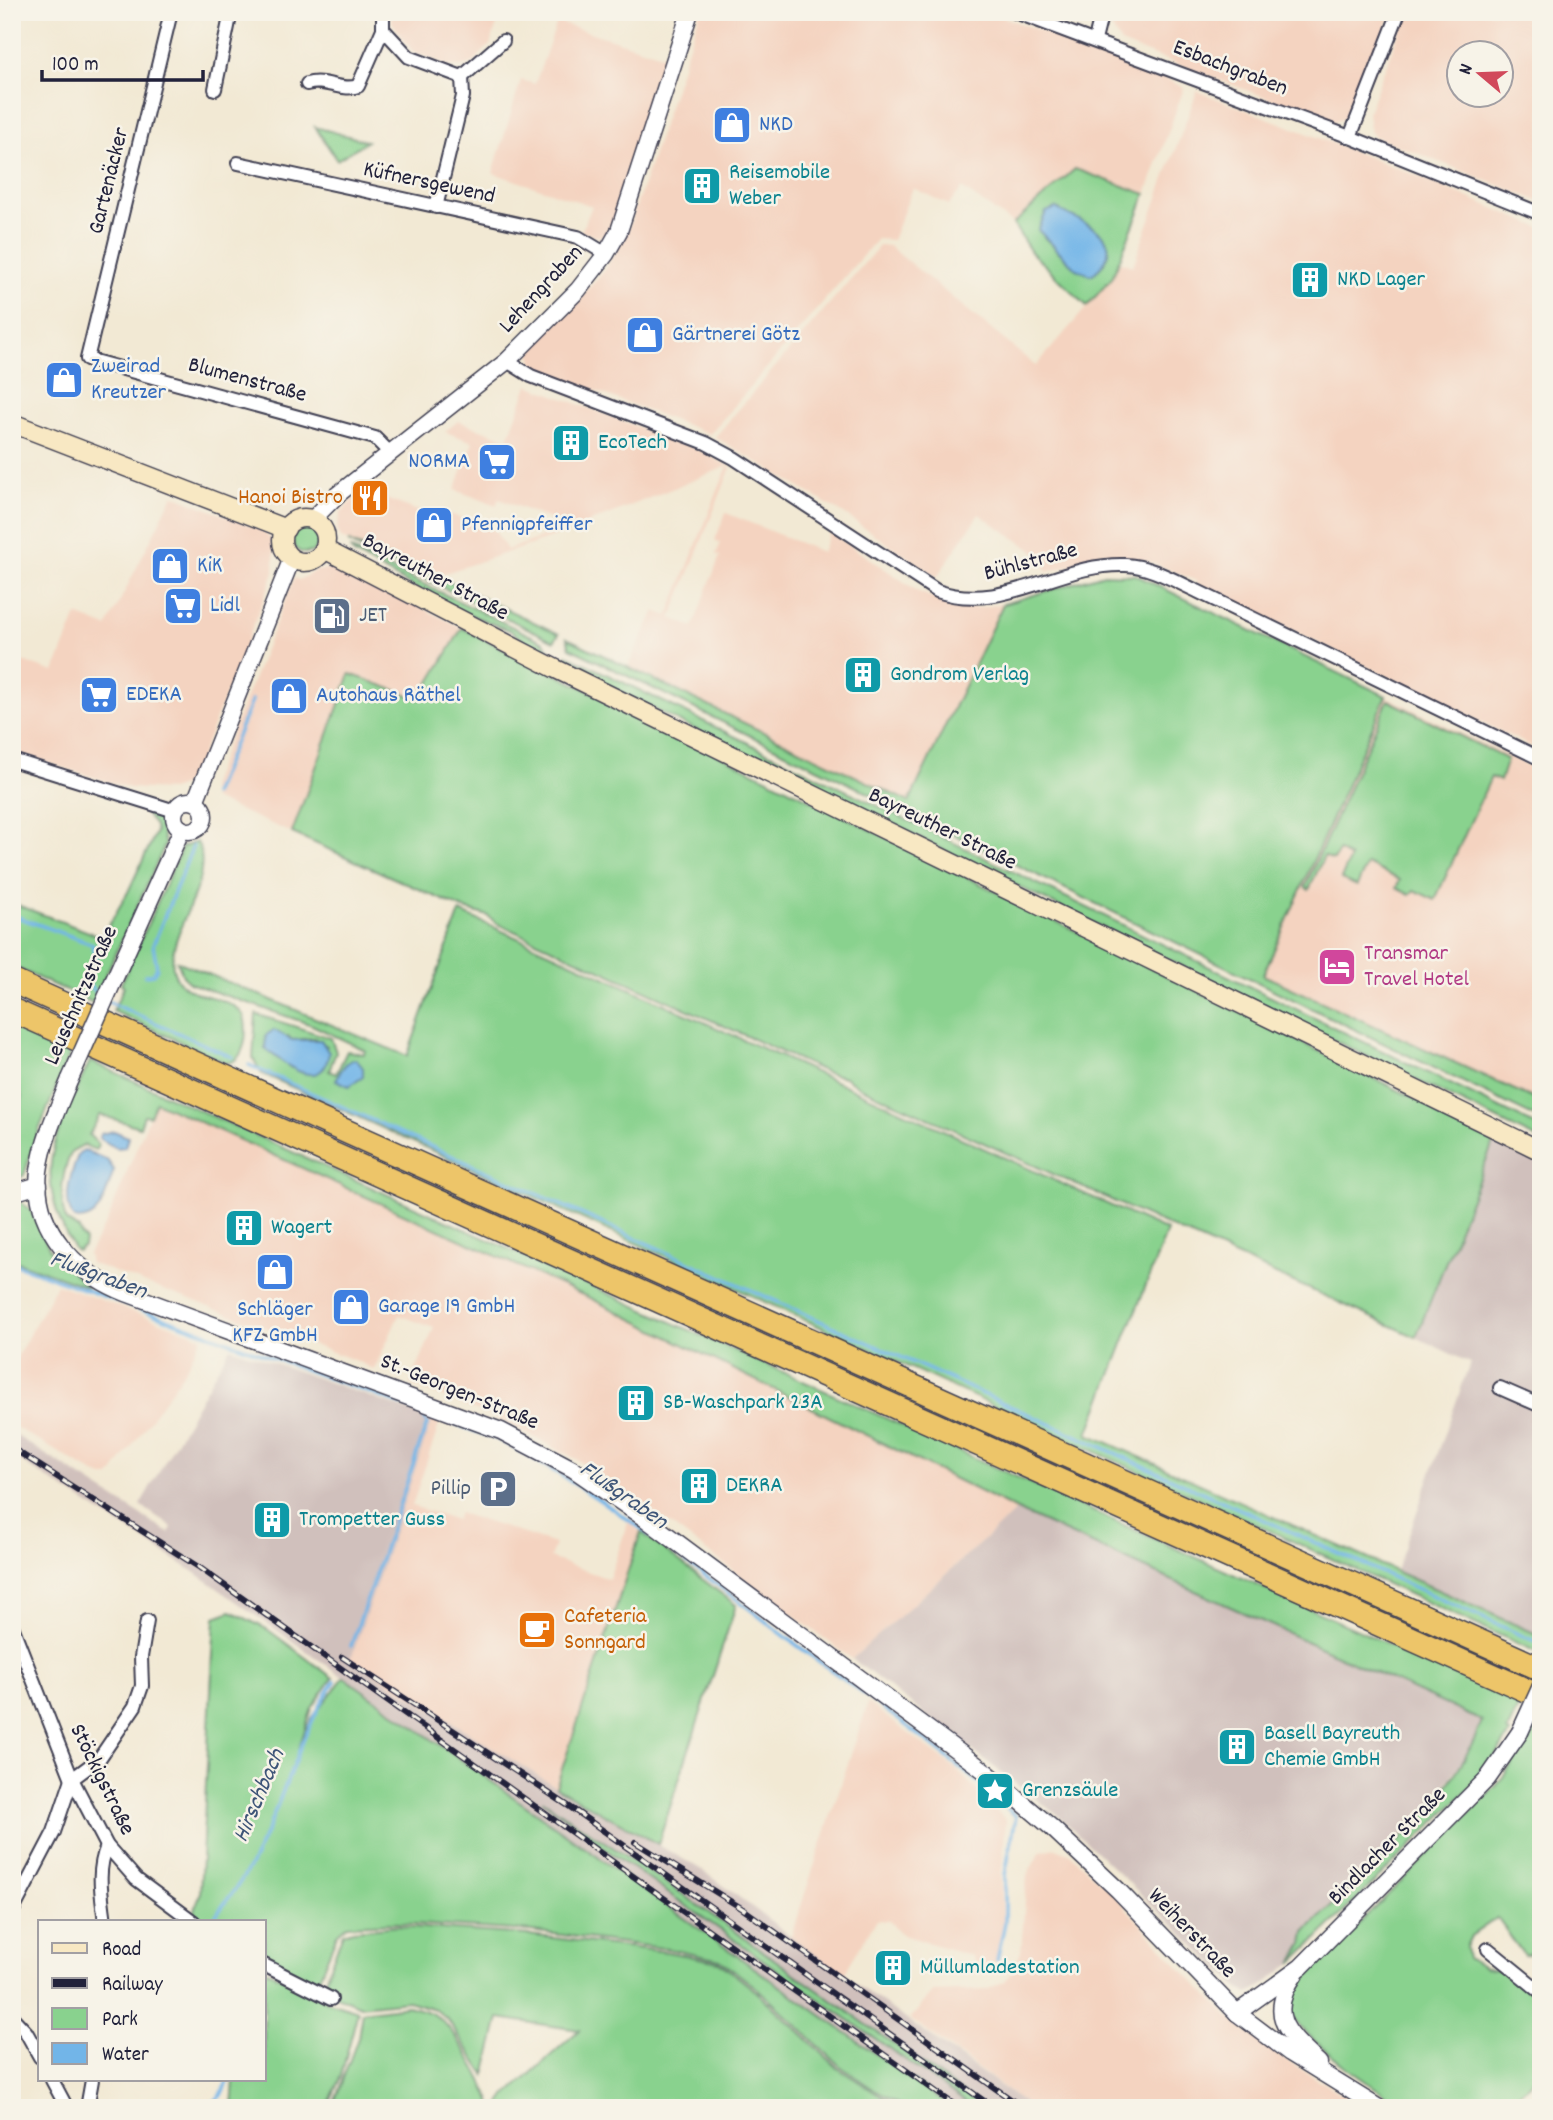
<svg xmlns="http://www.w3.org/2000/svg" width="1553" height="2120" font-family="Dekko,sans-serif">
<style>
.built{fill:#f4d3c0;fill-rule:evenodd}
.industrial{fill:#d0c0bc}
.green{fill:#89d28e;stroke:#567a64;stroke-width:2;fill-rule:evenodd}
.water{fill:#72b5e8;stroke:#4a6c92;stroke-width:2}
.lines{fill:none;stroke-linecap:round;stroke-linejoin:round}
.stream{stroke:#72b5e8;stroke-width:3.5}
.minor-casing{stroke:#414052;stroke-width:16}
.tertiary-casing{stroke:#414052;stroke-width:19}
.secondary-casing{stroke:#414052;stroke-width:21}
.motorway-casing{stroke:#414052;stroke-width:26}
.minor{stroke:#fff;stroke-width:12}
.tertiary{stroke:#fff;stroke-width:16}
.secondary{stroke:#f8e8c3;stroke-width:18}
.motorway{stroke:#edc569;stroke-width:23}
.rail-casing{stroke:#22223b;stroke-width:6}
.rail{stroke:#f7f3e8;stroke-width:3.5;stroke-dasharray:10;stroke-linecap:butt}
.tertiary-bridge-casing{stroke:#414052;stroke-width:19;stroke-linecap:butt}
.tertiary-bridge{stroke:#fff;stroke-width:16}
.labels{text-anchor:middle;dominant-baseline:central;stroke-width:5;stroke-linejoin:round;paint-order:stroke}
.street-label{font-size:23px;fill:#22223b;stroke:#f7f3e8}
.shop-label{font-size:23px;fill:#366cbe;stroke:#f7f3e8;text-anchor:start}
.culture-label{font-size:23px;fill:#0d838f;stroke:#f7f3e8;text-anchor:start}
.food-label{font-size:23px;fill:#c56008;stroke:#f7f3e8;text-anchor:end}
.service-label{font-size:23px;fill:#4e5e75;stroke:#f7f3e8;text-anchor:start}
.hotel-label{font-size:23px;fill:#b23c85;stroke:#f7f3e8;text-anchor:start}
.water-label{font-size:24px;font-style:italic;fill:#3e5578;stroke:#f7f3e8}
</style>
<rect width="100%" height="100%" fill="#f7f3e8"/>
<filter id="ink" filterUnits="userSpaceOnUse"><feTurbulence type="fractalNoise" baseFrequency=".0143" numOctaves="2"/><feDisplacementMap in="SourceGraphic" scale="14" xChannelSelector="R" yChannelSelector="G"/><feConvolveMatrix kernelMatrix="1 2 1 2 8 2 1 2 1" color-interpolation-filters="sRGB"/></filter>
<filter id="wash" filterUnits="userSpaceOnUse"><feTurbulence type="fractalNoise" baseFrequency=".00686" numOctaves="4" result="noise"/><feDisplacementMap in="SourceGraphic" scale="28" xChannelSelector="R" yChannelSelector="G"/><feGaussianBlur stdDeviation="1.57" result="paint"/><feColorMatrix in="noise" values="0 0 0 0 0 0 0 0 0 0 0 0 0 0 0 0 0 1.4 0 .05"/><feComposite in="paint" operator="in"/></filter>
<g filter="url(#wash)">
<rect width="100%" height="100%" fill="#f2e9d4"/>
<g class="built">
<polygon points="391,12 501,12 490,45 472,63 461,66 448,66 412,51 391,21"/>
<polygon points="700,12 989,12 1151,71 1184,88 1146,194 1075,169 1013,224 962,188 949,205 913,188 892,240 877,239 710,434 540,370 533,364 531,353 535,346 600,276 627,234"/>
<polygon points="1037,12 1095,12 1091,22 1079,27"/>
<polygon points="1111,12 1392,12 1355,109 1350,117 1332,122 1121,43 1110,25"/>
<path d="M1407 12H1541V202L1374 136 1370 131 1368 112ZM1458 52H1500V94H1458Z"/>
<polygon points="557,22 668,57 612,229 600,237 581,232 592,206 493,173 521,80 535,84"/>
<polygon points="1197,91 1410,173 1541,228 1541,751 1197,584 1197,581 1148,561 1099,557 1047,572 1041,556 979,514 937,577 844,514 715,437 880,245 889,246 1036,366 1112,278 1120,262 1133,266"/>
<polygon points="528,385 701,451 731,467 671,618 693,627 720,556 716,554 721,543 715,540 726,513 822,552 830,532 919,592 950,605 975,608 1003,604 910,803 628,666 655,611 668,616 728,466 551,538 436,576 341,538 337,529 341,512 362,490 426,514 427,511 445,517 447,513 495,531 507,550 570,527 499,499 496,505 455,490 473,442 445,432 458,421 508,439"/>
<polygon points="173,495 263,531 270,538 274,549 274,572 270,583 193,776 182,786 171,790 129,788 12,752 12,658 54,672 77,615 107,627"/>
<polygon points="336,565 462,628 420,700 350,675 292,833 213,799 210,787 294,578 299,580 315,571 334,569"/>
<polygon points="1386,696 1541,772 1541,1102 1263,975"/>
<polygon points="155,1102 594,1300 1017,1510 852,1659 650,1509 576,1459 505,1422 410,1384 434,1328 399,1315 374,1370 357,1361 90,1263 88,1254 109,1217"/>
<polygon points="57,1284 202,1337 182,1375 110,1477 103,1477 85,1468 12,1425 12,1366"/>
<polygon points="432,1419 440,1422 412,1506 456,1520 459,1513 555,1544 550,1558 609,1579 628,1522 641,1532 556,1787 350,1659"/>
<polygon points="868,1703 956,1769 1006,1820 1001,1876 1003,1922 993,1970 983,1973 970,1955 903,1935 889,1921 876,1920 843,1975 791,1936"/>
<polygon points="1056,1848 1069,1853 1113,1894 1186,1974 1236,2023 1287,2061 1366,2108 1032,2108 910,2019 933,1992 986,1990 1005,1981 1013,1972 1021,1952 1027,1875 1041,1851"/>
</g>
<g class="industrial">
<polygon points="1495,1138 1541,1163 1541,1636 1396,1571 1470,1363 1416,1337"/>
<polygon points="230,1347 432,1419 351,1659 556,1787 704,1871 843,1975 1032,2108 952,2108 196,1573 12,1456 12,1433 169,1533 172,1527 140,1505"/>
<polygon points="1017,1510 1482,1721 1467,1754 1425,1812 1305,1932 1303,1944 1292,1963 1257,1990 1248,1994 1239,1988 1060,1817 852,1659"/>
</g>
<g class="green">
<polygon points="315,127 367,141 337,160"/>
<path d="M1075 169 1146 194 1112 278 1087 306 1031 252 1013 224ZM1056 208C1072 219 1120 231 1106 258 1103 266 1099 270 1091 275L1076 269 1044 237Z"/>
<circle cx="306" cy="540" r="13"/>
<polygon points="348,542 436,576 559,634 554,641"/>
<polygon points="350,549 544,642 549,649 546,655 509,630 448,606 354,554"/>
<polygon points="1104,574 1136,575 1386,696 1263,975 1541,1102 1541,1120 570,648 567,638 909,802 1003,604"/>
<polygon points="462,628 1495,1138 1416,1337 859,1087 845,1077 828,1073 496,923 488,916 461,908 292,833 350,674 420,699"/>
<polygon points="567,655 1541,1128 1541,1141 563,665"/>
<polygon points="1388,700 1507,759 1500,781 1491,777 1435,900 1414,890 1410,895 1396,888 1400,880 1367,864 1357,886 1341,879 1350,858 1339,851 1334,860 1324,856 1309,890 1305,887"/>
<polygon points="141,807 159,820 165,845 93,1003 12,966 12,903 102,937 128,892 156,832 155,826"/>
<path d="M197 842C219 881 157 942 176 977 189 1001 228 992 244 1016 248 1031 246 1062 226 1063L113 1011 124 986 121 984 182 847Z"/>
<path d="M460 912 1167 1231 1088 1434 1541 1636V1654L261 1073 253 1058 256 1014 331 1038 336 1052 329 1071 336 1074 347 1051 364 1054 365 1050 312 1025 189 983 183 976 177 961 407 1056ZM288 1036 292 1040 314 1038 327 1046 291 1068 277 1055Z"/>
<path d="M12 1027 70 1053 37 1135 24 1175 12 1183C12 1168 11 1153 12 1138 14 1118 32 1097 12 1080Z"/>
<path d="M90 1061 1520 1703 1507 1732 1510 1734 1483 1775 1292 1963 1303 1944 1305 1932C1367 1870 1451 1806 1482 1721L1017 1510 594 1300 156 1102 150 1116 144 1115 140 1127 100 1115 89 1135 98 1144 96 1150 83 1145 72 1151C61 1174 59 1197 66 1221L79 1229 81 1236 85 1240 84 1246 77 1251 74 1249C28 1171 58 1131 90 1061Z"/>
<polygon points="20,1202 30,1209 51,1252 88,1287 12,1260 12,1203"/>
<polygon points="641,1532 736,1605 658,1844 556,1787"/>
<polygon points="231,1611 267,1629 333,1678 312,1708 299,1748 312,1718 344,1677 952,2108 906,2108 870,2087 840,2066 758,1989 720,1960 669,1949 531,1931 398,1923 347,1925 337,1934 318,1981 312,1985 264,1962 264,1922 200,1922 193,1917 200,1894 215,1617"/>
<path d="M1541 1715V1950L1524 1955 1497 1918 1471 1936 1466 1947 1468 1958 1484 1968 1507 1971 1541 2001V2073L1503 2108C1475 2108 1444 2111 1416 2108 1390 2105 1302 2037 1291 2014L1292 1996 1300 1983 1497 1785 1531 1738Z"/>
<polygon points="542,1800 675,1889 984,2108 974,2108 604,1848"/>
<polygon points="398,1926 529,1935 668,1952 719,1962 756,1991 838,2068 899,2108 498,2108 507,2095 579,2030 499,2018 485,2075 448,2020 435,2009 408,2001 361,2006 321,1990 343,1933 353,1930"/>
<polygon points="264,1969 330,2002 358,2011 341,2076 327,2108 232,2108 234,2080 264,2080"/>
<path d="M407 2006C418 2008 429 2011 438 2017 457 2032 487 2085 493 2108H332L358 2038 362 2012Z"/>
</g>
<g class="water">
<path d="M1056 208C1072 219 1120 231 1106 258 1102 266 1099 270 1091 275L1076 269 1038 230 1046 212Z"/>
<path d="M274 1030 292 1040H321L329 1053C323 1096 282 1063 265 1048L266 1035Z"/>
<path d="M356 1059 363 1068V1077L349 1086 336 1080C341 1070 345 1061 356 1059Z"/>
<polygon points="114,1131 128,1137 125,1147 116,1148 99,1138 100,1134"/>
<path d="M84 1150 107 1160 114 1170C106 1190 102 1225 74 1219 61 1201 71 1172 79 1153Z"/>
</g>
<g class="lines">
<g class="stream">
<polyline points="213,795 252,700"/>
<polyline points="12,915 92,944 96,955 87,983 102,998"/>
<polyline points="145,975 153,974 157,968 153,945 193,846"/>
<polyline points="109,1002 232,1057"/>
<polyline points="249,1065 1541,1644"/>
<path d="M12 1263 497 1439C602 1494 696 1568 790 1640 867 1697 946 1751 1016 1816L1005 1875V1922L997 1960"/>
<polyline points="351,1646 427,1424 422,1411"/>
<path d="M212 1921C224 1903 239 1886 249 1868 282 1808 296 1739 335 1681"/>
<polyline points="208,2108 221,2095 228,2080"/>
</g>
</g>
</g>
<g filter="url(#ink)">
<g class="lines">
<g class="minor-casing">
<g id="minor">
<polyline points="171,12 87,359 375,438 390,453"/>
<polyline points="383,12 383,29 409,57 462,77 463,96 436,207"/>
<polyline points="1015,12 1350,137 1541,214"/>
<polyline points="1095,40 1102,12"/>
<polyline points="462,77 503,41"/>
<path d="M307 84C324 78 341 92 358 86L383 29"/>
<polyline points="215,89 231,12"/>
<polyline points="1350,137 1399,12"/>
<polyline points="238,163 578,237 606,254"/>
<path d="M507 361 531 376 706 443 734 458 937 591C1004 614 1060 562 1126 565 1150 566 1175 581 1197 591L1541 759"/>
<polyline points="12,760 175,811"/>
<polyline points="1500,1388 1541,1406"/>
<polyline points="12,1626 72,1779 107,1846 136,1879 194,1922"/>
<polyline points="72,1779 99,1759 135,1706 142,1686 141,1657 147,1621"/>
<polyline points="12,1912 54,1832 72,1779"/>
<path d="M105 1922C102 1896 96 1872 107 1846"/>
<polyline points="1488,1949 1541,1992"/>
<polyline points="264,1965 331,1999"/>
<polyline points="12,2017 26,2032 40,2057"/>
<polyline points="52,2080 67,2108"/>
<polyline points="87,2108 92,2080"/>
</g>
</g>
<g class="tertiary-casing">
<g id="tertiary">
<polyline points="312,520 337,495 507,361 578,290 606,254 619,231 690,12"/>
<circle cx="189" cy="816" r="15"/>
<polyline points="195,802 292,558"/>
<polyline points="113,982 182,829"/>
<path d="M70 1079C58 1108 43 1140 39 1171 32 1228 77 1274 126 1293L501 1431 573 1469 647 1520 986 1772 1051 1827 1118 1890 1237 2013 1290 2053 1379 2108"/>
<polyline points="12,1193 39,1185"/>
<path d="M1295 1974C1266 2016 1287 2033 1319 2063"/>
<polyline points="1237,2013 1301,1967 1488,1778 1520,1732"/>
</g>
</g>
<g class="secondary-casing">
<g id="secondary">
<polyline points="12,423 286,529"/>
<circle cx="304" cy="540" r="22"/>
<polyline points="324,549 556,669 1541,1151"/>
</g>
</g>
<g class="motorway-casing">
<g id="motorway">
<polyline points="12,981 1541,1669"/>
<polyline points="12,1010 1541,1697"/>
</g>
</g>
<use href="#minor" class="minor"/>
<use href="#tertiary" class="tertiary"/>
<use href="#secondary" class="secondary"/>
<use href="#motorway" class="motorway"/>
<g class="rail-casing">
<g id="rail">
<polyline points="12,1448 200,1568 959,2108"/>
<polyline points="342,1657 570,1807 994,2108"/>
<polyline points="635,1842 743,1909 1023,2108"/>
</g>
</g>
<use href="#rail" class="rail"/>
<g class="tertiary-bridge-casing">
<g id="tertiary-bridge">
<polyline points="70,1079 113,982"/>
<polyline points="1520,1732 1541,1686"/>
</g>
</g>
<use href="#tertiary-bridge" class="tertiary-bridge"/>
</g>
</g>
<defs>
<g id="shop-square" transform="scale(2.0125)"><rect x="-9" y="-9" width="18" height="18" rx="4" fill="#3f7fe0" stroke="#f7f3e8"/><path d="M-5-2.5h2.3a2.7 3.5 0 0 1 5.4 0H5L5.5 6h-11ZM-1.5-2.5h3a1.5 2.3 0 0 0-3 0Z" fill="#fff"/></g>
<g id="building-square" transform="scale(2.0125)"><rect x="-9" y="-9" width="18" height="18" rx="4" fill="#0f9aa8" stroke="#f7f3e8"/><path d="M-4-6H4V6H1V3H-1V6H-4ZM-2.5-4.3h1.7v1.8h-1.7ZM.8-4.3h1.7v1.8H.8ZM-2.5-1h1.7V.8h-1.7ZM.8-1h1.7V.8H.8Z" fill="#fff"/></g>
<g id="supermarket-square" transform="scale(2.0125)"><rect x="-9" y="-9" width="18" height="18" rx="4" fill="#3f7fe0" stroke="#f7f3e8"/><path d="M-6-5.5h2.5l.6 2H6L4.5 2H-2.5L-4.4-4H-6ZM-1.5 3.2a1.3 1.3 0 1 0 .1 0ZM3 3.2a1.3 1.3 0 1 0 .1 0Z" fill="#fff"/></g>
<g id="restaurant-square" transform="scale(2.0125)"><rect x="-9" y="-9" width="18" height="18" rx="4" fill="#e8710a" stroke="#f7f3e8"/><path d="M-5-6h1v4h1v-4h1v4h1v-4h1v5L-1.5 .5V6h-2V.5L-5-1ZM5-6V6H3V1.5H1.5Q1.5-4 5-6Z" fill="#fff"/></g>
<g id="fuel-square" transform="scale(2.0125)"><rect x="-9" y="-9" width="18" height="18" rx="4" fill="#5c6f8a" stroke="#f7f3e8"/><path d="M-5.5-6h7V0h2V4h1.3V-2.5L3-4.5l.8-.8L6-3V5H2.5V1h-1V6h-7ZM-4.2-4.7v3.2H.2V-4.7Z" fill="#fff"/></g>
<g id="hotel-square" transform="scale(2.0125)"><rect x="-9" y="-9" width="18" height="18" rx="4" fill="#d1479c" stroke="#f7f3e8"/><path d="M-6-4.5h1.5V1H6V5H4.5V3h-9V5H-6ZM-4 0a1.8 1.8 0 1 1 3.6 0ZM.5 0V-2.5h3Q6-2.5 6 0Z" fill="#fff"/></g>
<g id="parking-square" transform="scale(2.0125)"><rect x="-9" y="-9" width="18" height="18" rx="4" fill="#5c6f8a" stroke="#f7f3e8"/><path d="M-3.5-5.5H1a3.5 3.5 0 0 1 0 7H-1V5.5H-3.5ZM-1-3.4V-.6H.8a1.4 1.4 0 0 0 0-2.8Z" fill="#fff"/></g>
<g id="cafe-square" transform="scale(2.0125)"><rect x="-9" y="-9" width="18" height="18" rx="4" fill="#e8710a" stroke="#f7f3e8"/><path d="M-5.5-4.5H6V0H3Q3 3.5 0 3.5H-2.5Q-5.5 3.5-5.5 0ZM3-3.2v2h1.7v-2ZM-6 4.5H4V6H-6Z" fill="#fff"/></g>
<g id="sight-square" transform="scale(2.0125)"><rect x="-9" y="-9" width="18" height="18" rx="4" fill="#0f9aa8" stroke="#f7f3e8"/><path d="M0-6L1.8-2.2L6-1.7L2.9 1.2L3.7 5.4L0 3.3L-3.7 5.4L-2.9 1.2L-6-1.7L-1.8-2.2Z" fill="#fff"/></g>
</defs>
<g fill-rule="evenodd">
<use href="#shop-square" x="732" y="125"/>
<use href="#building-square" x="702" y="186"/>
<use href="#building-square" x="1310" y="280"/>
<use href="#shop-square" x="645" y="335"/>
<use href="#shop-square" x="64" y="380"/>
<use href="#building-square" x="571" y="443"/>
<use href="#supermarket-square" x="497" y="462"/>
<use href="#restaurant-square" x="370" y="498"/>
<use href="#shop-square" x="434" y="525"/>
<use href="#shop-square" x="170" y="566"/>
<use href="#supermarket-square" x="183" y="606"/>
<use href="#fuel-square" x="332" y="616"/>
<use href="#building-square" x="863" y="675"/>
<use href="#supermarket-square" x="99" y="695"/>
<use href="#shop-square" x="289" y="696"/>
<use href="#hotel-square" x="1337" y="967"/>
<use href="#building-square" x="244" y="1228"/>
<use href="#shop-square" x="275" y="1272"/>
<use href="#shop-square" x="351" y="1307"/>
<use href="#building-square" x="636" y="1403"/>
<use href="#building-square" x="699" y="1486"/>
<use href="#parking-square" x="498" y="1489"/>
<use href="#building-square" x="272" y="1520"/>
<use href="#cafe-square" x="537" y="1630"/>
<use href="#building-square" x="1237" y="1747"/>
<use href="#sight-square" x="995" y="1791"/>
<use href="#building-square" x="893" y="1968"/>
</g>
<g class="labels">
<g class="street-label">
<text transform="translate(1230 69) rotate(21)">Esbachgraben</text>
<text transform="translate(110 181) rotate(-76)">Gartenäcker</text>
<text transform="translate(429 184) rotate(12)">Küfnersgewend</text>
<text transform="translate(542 290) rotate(-47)">Lehengraben</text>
<text transform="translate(247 381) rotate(15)">Blumenstraße</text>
<text transform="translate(1031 563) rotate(-15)">Bühlstraße</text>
<text transform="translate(435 578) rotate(28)">Bayreuther Straße</text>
<text transform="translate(942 830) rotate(26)">Bayreuther Straße</text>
<text transform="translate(82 996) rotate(-66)">Leuschnitzstraße</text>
<text transform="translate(459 1393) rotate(22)">St.-Georgen-Straße</text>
<text transform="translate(101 1780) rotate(64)">Stöckigstraße</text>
<text transform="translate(1388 1847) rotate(-45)">Bindlacher Straße</text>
<text transform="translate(1191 1934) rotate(46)">Weiherstraße</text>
</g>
<g class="shop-label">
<text x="759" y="125">NKD</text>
<text x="672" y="335">Gärtnerei Götz</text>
<text x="91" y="367">Zweirad<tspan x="91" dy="26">Kreutzer</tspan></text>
<text x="470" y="462" text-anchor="end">NORMA</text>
<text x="461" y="525">Pfennigpfeiffer</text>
<text x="197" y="566">KiK</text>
<text x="210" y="606">Lidl</text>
<text x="126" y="695">EDEKA</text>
<text x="316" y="696">Autohaus Räthel</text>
<text x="378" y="1307">Garage 19 GmbH</text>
<text x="275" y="1310" text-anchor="middle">Schläger<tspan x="275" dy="26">KFZ GmbH</tspan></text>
</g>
<g class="culture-label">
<text x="729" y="173">Reisemobile<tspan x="729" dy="26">Weber</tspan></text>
<text x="1337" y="280">NKD Lager</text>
<text x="598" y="443">EcoTech</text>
<text x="890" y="675">Gondrom Verlag</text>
<text x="271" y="1228">Wagert</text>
<text x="663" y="1403">SB-Waschpark 23A</text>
<text x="726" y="1486">DEKRA</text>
<text x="299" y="1520">Trompetter Guss</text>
<text x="1264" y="1734">Basell Bayreuth<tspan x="1264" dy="26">Chemie GmbH</tspan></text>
<text x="1022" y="1791">Grenzsäule</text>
<text x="920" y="1968">Müllumladestation</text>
</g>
<g class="food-label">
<text x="343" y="498">Hanoi Bistro</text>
<text x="564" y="1617" text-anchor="start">Cafeteria<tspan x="564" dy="26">Sonngard</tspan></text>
</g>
<g class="service-label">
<text x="359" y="616">JET</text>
<text x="471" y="1489" text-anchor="end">Pillip</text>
</g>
<g class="hotel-label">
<text x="1364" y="954">Transmar<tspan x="1364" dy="26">Travel Hotel</tspan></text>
</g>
<g class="water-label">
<text transform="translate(98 1276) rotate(20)">Flußgraben</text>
<text transform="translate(623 1496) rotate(35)">Flußgraben</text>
<text transform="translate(260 1796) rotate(-67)">Hirschbach</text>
</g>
</g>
<rect width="1553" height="2120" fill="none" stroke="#f7f3e8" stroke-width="42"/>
<rect x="38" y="1920" width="228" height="161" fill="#f7f3e8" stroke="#a29fa3" stroke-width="2"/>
<rect x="52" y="1943" width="35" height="10" fill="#f8e8c3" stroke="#a29fa3" stroke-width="2"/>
<text x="102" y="1955" font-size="21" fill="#22223b">Road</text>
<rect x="52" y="1978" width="35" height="10" fill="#22223b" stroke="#a29fa3" stroke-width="2"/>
<text x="102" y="1990" font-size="21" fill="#22223b">Railway</text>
<rect x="52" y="2008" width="35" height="21" fill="#89d28e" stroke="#a29fa3" stroke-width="2"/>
<text x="102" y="2025" font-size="21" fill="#22223b">Park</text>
<rect x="52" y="2043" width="35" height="21" fill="#72b5e8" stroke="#a29fa3" stroke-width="2"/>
<text x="102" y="2060" font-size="21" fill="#22223b">Water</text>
<g transform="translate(1480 74) rotate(289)"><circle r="33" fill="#f7f3e8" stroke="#a29fa3" stroke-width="2"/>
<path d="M0-5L12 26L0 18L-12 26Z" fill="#d1495b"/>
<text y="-10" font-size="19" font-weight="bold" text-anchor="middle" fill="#22223b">N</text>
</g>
<path d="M42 70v10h161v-10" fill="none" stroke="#22223b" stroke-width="3.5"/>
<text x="52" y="70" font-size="21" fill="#22223b" stroke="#f7f3e8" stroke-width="5" paint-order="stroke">100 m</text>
</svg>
